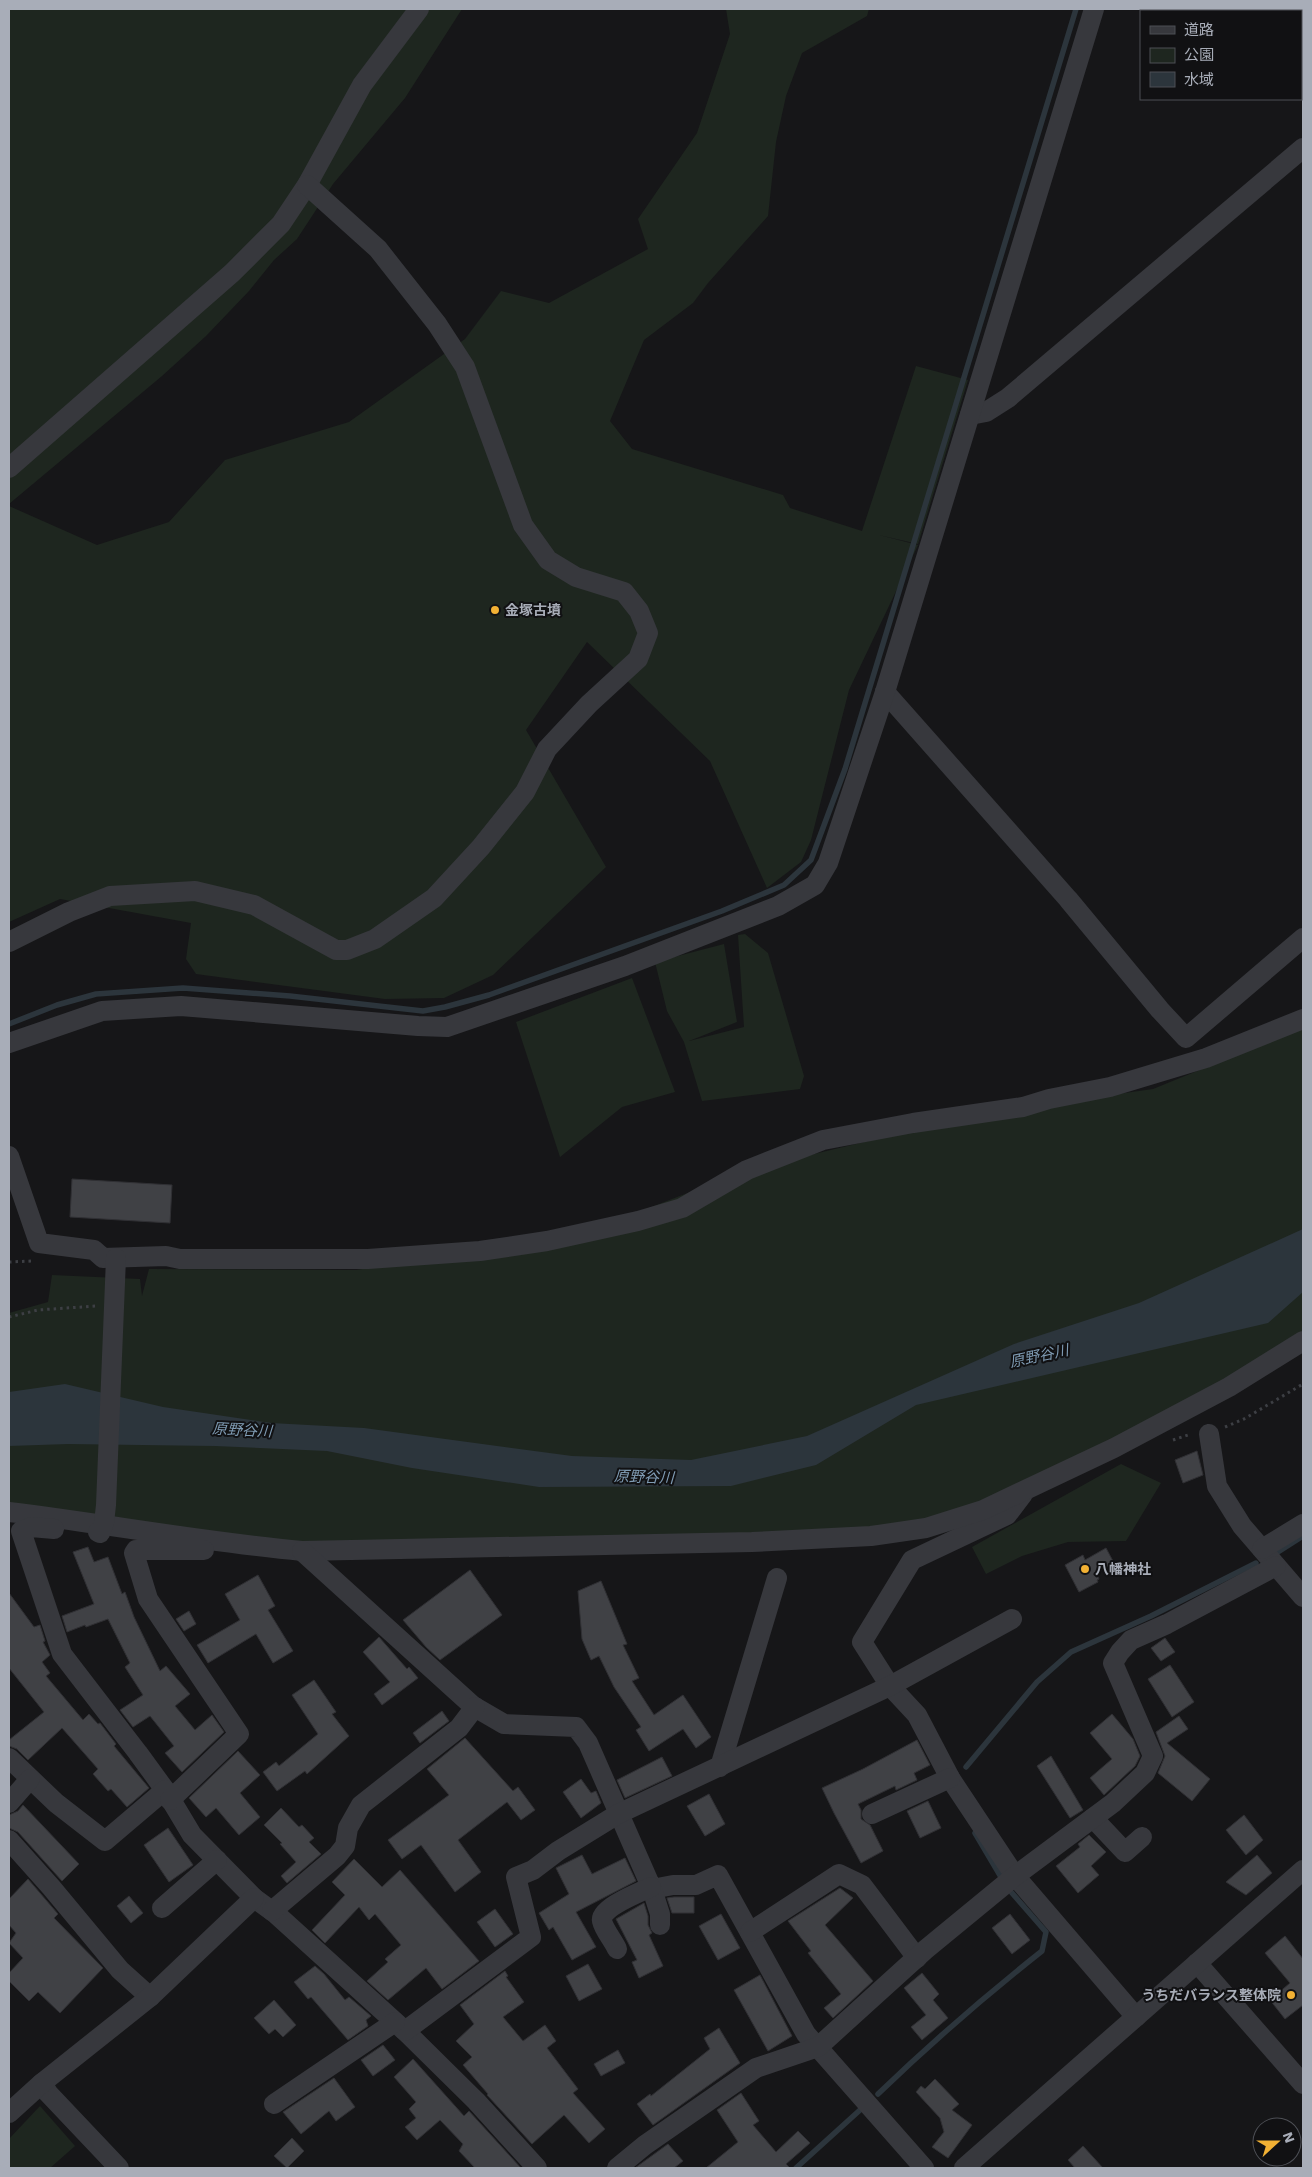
<svg xmlns="http://www.w3.org/2000/svg" width="1312" height="2177" font-family="'Work Sans','Noto Sans JP',sans-serif">
<style>
.green{fill:#1e261f}
.water{fill:#2c353c}
.lines{fill:none;stroke-linecap:round;stroke-linejoin:round}
.stream{stroke:#2c353c;stroke-width:5.5}
.building{fill:#404145;stroke:#303034}
.path{stroke:#3d3f44;stroke-width:3;stroke-dasharray:2.5 4;stroke-linecap:butt}
.minor{stroke:#37383d;stroke-width:20}
.poi-dot{fill:#f2b134;stroke:#111113;stroke-width:2}
.labels{text-anchor:middle;dominant-baseline:central;stroke-width:4;stroke-linejoin:round;paint-order:stroke}
.poi-label{font-size:14px;font-weight:bold;fill:#a8adb8;stroke:#111113;text-anchor:start}
.water-label{font-size:15px;font-style:italic;fill:#7f9bb3;stroke:#111113}
</style>
<rect width="100%" height="100%" fill="#161618"/>
<g class="green">
<polygon points="9,9 462,9 405,98 333,184 297,239 274,260 249,291 206,336 162,376 9,504"/>
<polygon points="726,9 869,9 867,16 802,53 786,96 776,142 768,216 708,283 693,303 644,340 610,421 632,449 783,495 790,508 862,531 916,366 968,380 918,544 879,535 918,545 849,690 811,840 801,862 767,888 710,761 587,642 526,730 606,867 493,975 444,998 385,999 196,974 186,959 191,923 60,899 9,922 9,506 97,545 169,522 225,460 349,422 465,339 501,291 549,303 648,249 638,219 697,133 730,34"/>
<polygon points="745,934 768,953 804,1076 800,1089 702,1101 684,1042 667,1011 655,962 724,944 737,1022 689,1041 744,1027 738,935"/>
<polygon points="632,978 675,1092 622,1107 560,1157 516,1022"/>
<polygon points="1303,1028 1303,1336 1228,1381 945,1522 844,1537 302,1551 9,1506 9,1313 48,1302 52,1275 140,1279 142,1296 149,1269 356,1270 579,1235 747,1170 989,1112 1153,1089"/>
<polygon points="1121,1464 1161,1483 1126,1541 1068,1542 1022,1556 986,1574 972,1547"/>
<polygon points="40,2106 75,2146 50,2168 9,2168 9,2139"/>
</g>
<polygon class="water" points="1303,1229 1303,1292 1268,1323 916,1405 816,1465 731,1486 539,1487 412,1468 327,1451 215,1446 68,1444 9,1446 9,1392 65,1384 163,1407 271,1423 364,1428 572,1456 691,1460 807,1436 1014,1344 1139,1303"/>
<g class="lines">
<g class="stream">
<polyline points="9,1024 57,1005 96,994 183,988 290,996 423,1011 445,1007 489,995 722,911 784,885 811,860 845,769 1076,9"/>
<polyline points="1278,1552 1303,1536"/>
<polyline points="966,1767 1037,1682 1071,1652 1151,1616 1256,1563"/>
<polyline points="975,1833 1001,1877"/>
<path d="M878 2094C931 2043 985 1996 1042 1951L1046 1932 1012 1893"/>
<polyline points="796,2168 860,2110"/>
</g>
</g>
<g class="building">
<polygon points="72,1179 172,1185 170,1223 70,1217"/>
<polygon points="1197,1451 1203,1475 1183,1483 1175,1460"/>
<polygon points="88,1547 94,1562 108,1557 122,1594 125,1592 134,1617 160,1671 166,1666 190,1694 175,1706 195,1730 212,1715 224,1732 182,1772 165,1753 174,1746 150,1716 133,1727 120,1710 143,1695 125,1667 130,1663 108,1619 86,1627 85,1625 67,1632 62,1616 94,1604 73,1552"/>
<polygon points="1106,1548 1114,1563 1096,1573 1099,1579 1097,1580 1098,1582 1079,1592 1065,1565 1083,1555 1085,1560"/>
<polygon points="470,1570 502,1615 440,1660 426,1647 403,1620"/>
<polygon points="258,1575 275,1606 268,1610 293,1651 273,1663 256,1634 208,1663 197,1645 240,1620 225,1594"/>
<polygon points="601,1581 627,1644 623,1645 639,1678 632,1681 654,1715 683,1695 711,1737 696,1748 683,1729 649,1751 636,1730 641,1727 614,1687 599,1656 591,1660 582,1639 578,1591"/>
<polygon points="9,1593 34,1627 40,1625 45,1641 43,1642 50,1655 42,1662 50,1673 46,1676 83,1720 89,1714 98,1724 100,1723 116,1744 114,1746 149,1788 127,1807 111,1789 108,1791 93,1774 98,1769 62,1728 28,1760 17,1749 9,1746 9,1740 44,1712 9,1668"/>
<polygon points="189,1611 196,1624 184,1631 176,1619"/>
<polygon points="379,1637 407,1669 409,1667 418,1678 382,1705 374,1694 390,1682 363,1652"/>
<polygon points="1165,1638 1175,1652 1161,1661 1151,1648"/>
<polygon points="1170,1665 1194,1702 1172,1717 1148,1679"/>
<polygon points="314,1680 336,1712 332,1714 349,1736 307,1774 305,1771 277,1791 263,1772 276,1762 279,1766 318,1734 292,1695"/>
<polygon points="442,1711 449,1721 420,1743 413,1733"/>
<polygon points="1112,1714 1133,1739 1140,1756 1135,1766 1104,1795 1090,1778 1112,1759 1090,1733"/>
<polygon points="1179,1716 1188,1729 1167,1743 1210,1779 1192,1801 1158,1773 1165,1756 1156,1732"/>
<polygon points="465,1738 513,1791 518,1787 535,1810 521,1820 507,1802 458,1840 481,1872 455,1892 421,1845 402,1859 388,1840 449,1795 427,1769"/>
<polygon points="917,1740 930,1765 914,1773 917,1780 896,1790 895,1786 858,1804 861,1810 861,1819 870,1825 883,1851 861,1863 834,1813 822,1788 863,1769"/>
<polygon points="238,1751 260,1775 240,1793 260,1817 239,1835 216,1808 206,1817 189,1798"/>
<polygon points="1051,1756 1083,1810 1070,1818 1037,1766"/>
<polygon points="662,1757 672,1776 625,1798 617,1780"/>
<polygon points="581,1779 591,1793 596,1791 601,1803 581,1818 563,1792"/>
<polygon points="709,1794 725,1824 705,1836 687,1806"/>
<polygon points="928,1801 941,1828 920,1838 907,1811"/>
<polygon points="23,1805 79,1864 62,1881 18,1832 9,1828 9,1815 18,1811"/>
<polygon points="281,1808 299,1827 302,1825 314,1838 309,1842 321,1854 287,1883 281,1876 296,1862 280,1844 282,1843 264,1825"/>
<polygon points="1244,1815 1263,1840 1246,1855 1226,1830"/>
<polygon points="168,1828 193,1865 169,1882 144,1845"/>
<polygon points="1089,1835 1106,1852 1091,1866 1099,1875 1078,1893 1056,1866 1080,1847 1078,1844"/>
<polygon points="582,1855 592,1874 625,1858 636,1881 576,1912 596,1947 572,1960 553,1927 549,1930 539,1913 569,1894 556,1868"/>
<polygon points="1257,1855 1272,1873 1246,1895 1226,1882"/>
<polygon points="354,1859 382,1887 400,1870 479,1961 442,1989 426,1968 388,2000 367,1981 388,1962 385,1959 401,1945 375,1914 369,1920 359,1907 325,1943 312,1930 345,1895 332,1882"/>
<polygon points="28,1879 58,1914 54,1918 103,1968 60,2013 38,1992 29,2001 9,1981 9,1973 23,1958 9,1943 16,1933 9,1925 9,1899"/>
<polygon points="840,1888 853,1898 825,1925 873,1981 833,2018 824,2008 841,1994 808,1953 811,1951 788,1921"/>
<polygon points="129,1896 143,1913 131,1923 117,1906"/>
<polygon points="674,1897 694,1897 694,1913 672,1913 667,1898"/>
<polygon points="644,1903 648,1916 648,1925 652,1933 649,1935 663,1966 639,1978 632,1962 637,1960 616,1919"/>
<polygon points="495,1909 513,1934 495,1947 477,1922"/>
<polygon points="721,1914 740,1948 718,1960 699,1926"/>
<polygon points="1010,1914 1030,1940 1012,1954 992,1928"/>
<polygon points="1285,1936 1303,1959 1303,2005 1285,2019 1270,2000 1290,1983 1265,1953"/>
<polygon points="588,1964 602,1989 579,2001 566,1976"/>
<polygon points="315,1966 324,1974 345,2000 349,1997 371,2016 366,2020 368,2026 348,2040 311,1997 308,1999 294,1982"/>
<polygon points="505,1971 508,1976 506,1977 524,2002 503,2017 523,2041 545,2025 556,2041 547,2048 578,2089 573,2093 605,2129 589,2143 564,2115 532,2144 487,2095 488,2094 463,2065 472,2057 456,2041 474,2024 460,2005"/>
<polygon points="922,1973 939,1994 933,2000 948,2018 922,2040 911,2027 926,2015 904,1988"/>
<polygon points="760,1975 792,2036 768,2051 734,1990"/>
<polygon points="274,2000 296,2025 283,2037 275,2029 269,2034 254,2018"/>
<polygon points="719,2028 740,2063 653,2125 637,2104 650,2094 651,2096 710,2049 704,2038"/>
<polygon points="383,2045 395,2060 373,2076 361,2060"/>
<polygon points="618,2050 625,2063 601,2076 594,2064"/>
<polygon points="413,2059 464,2116 469,2111 521,2168 475,2168 459,2151 463,2144 440,2120 417,2140 405,2127 416,2118 409,2109 416,2102 394,2077"/>
<polygon points="334,2078 355,2107 336,2121 329,2111 301,2134 283,2112"/>
<polygon points="935,2079 959,2104 952,2110 972,2125 948,2158 932,2147 944,2132 940,2118 916,2092 921,2086 925,2089"/>
<polygon points="741,2093 759,2121 753,2125 776,2152 798,2131 810,2143 786,2164 790,2168 706,2168 738,2142 717,2110"/>
<polygon points="292,2138 304,2151 287,2168 274,2156"/>
<polygon points="668,2144 683,2161 674,2168 635,2168"/>
<polygon points="1083,2146 1103,2168 1075,2168 1068,2160"/>
</g>
<g class="lines">
<g class="path">
<polyline points="9,1262 32,1261"/>
<polyline points="9,1317 38,1310 96,1306"/>
<polyline points="1225,1427 1244,1419 1303,1384"/>
<polyline points="1173,1440 1191,1434"/>
</g>
<g class="minor">
<polyline points="970,415 986,412 1008,398 1303,148"/>
<polyline points="9,468 232,273 281,224 307,185 362,85 419,9"/>
<polyline points="885,692 1068,899 1160,1010 1186,1038 1303,938"/>
<polyline points="9,942 69,912 110,896 195,891 254,905 336,950 347,950 375,939 434,898 481,847 525,792 547,749 589,704 638,659 648,633 639,611 624,592 576,577 548,560 523,525 465,367 437,324 378,249 307,185"/>
<polyline points="9,1043 102,1011 181,1006 418,1026 447,1027 625,966 778,906 815,885 828,863 885,692 1094,9"/>
<polyline points="9,1156 39,1243 94,1250 103,1258 166,1256 180,1259 368,1259 480,1251 547,1241 638,1221 682,1208 747,1170 823,1140 913,1123 1023,1107 1049,1099 1110,1087 1206,1058 1303,1019"/>
<polyline points="1209,1434 1217,1486 1242,1526 1303,1597"/>
<polyline points="1023,1494 1007,1515 912,1560 862,1642 890,1686 917,1715 950,1778 1015,1876 1136,2017"/>
<path d="M9 1512C107 1524 204 1542 302 1551L752 1542 871 1536 926 1528 983 1510 1114 1448 1229 1387 1303 1341"/>
<polyline points="54,1529 31,1527 21,1531 62,1654 138,1753 165,1790 192,1835 254,1898 276,1914 405,2031 476,2101 537,2168"/>
<polyline points="98,1532 100,1533 104,1523 106,1505 116,1258"/>
<polyline points="1262,1549 1303,1524"/>
<polyline points="302,1551 473,1706 504,1724 576,1727 588,1743 652,1889 673,1885 696,1885 718,1875 806,2034 924,2168"/>
<polyline points="9,1758 56,1803 105,1841 165,1790"/>
<polyline points="720,1767 777,1578"/>
<polyline points="170,1800 239,1734 148,1599 134,1553 136,1550 204,1550"/>
<polyline points="9,1803 30,1779"/>
<polyline points="872,1814 950,1778"/>
<polyline points="1093,1818 1125,1852 1142,1837"/>
<polyline points="9,1840 51,1887 120,1970 150,1997"/>
<polyline points="652,1889 660,1914 660,1925"/>
<polyline points="162,1908 217,1860"/>
<polyline points="272,1911 337,1856 345,1846 348,1828 361,1805 459,1728 475,1707"/>
<polyline points="750,1932 839,1874 862,1885 917,1958"/>
<path d="M617 1949C613 1940 604 1930 602 1921 599 1908 641 1892 651 1887"/>
<polyline points="1197,1963 1303,2084"/>
<polyline points="405,2031 531,1937 516,1877 533,1870 558,1851 618,1814 890,1686 1012,1619"/>
<polyline points="42,2083 48,2093 119,2168"/>
<polyline points="274,2104 395,2022"/>
<polyline points="9,2113 42,2083 150,1997 254,1898"/>
<polyline points="617,2168 645,2145 756,2068 818,2047 925,1950 1015,1876 1113,1803 1145,1773 1153,1756 1113,1663 1120,1652 1131,1640 1167,1624 1276,1566"/>
<polyline points="964,2168 1303,1870"/>
</g>
</g>
<g class="poi-dot">
<circle cx="495" cy="610" r="5"/>
<circle cx="1085" cy="1569" r="5"/>
<circle cx="1291" cy="1995" r="5"/>
</g>
<g class="labels">
<g class="poi-label">
<text x="505" y="610">金塚古墳</text>
<text x="1095" y="1569">八幡神社</text>
<text x="1281" y="1995" text-anchor="end">うちだバランス整体院</text>
</g>
<g class="water-label">
<text transform="translate(1039 1356) rotate(-12)">原野谷川</text>
<text transform="translate(242 1430) rotate(3)">原野谷川</text>
<text transform="translate(644 1477) rotate(2)">原野谷川</text>
</g>
</g>
<rect width="1312" height="2177" fill="none" stroke="#a8adb8" stroke-width="20"/>
<rect x="1140" y="10" width="162" height="90" fill="#111113" stroke="#4d4f55"/>
<rect x="1150" y="26" width="25" height="8" fill="#37383d" stroke="#4d4f55"/>
<text x="1184" y="35" font-size="15" fill="#a8adb8">道路</text>
<rect x="1150" y="48" width="25" height="15" fill="#1e261f" stroke="#4d4f55"/>
<text x="1184" y="60" font-size="15" fill="#a8adb8">公園</text>
<rect x="1150" y="72" width="25" height="15" fill="#2c353c" stroke="#4d4f55"/>
<text x="1184" y="85" font-size="15" fill="#a8adb8">水域</text>
<g transform="translate(1277 2142) rotate(69)"><circle r="24" fill="#111113" stroke="#4d4f55"/>
<path d="M0-4L9 19L0 12L-9 19Z" fill="#f2b134"/>
<text y="-8" font-size="14" font-weight="bold" text-anchor="middle" fill="#a8adb8">N</text>
</g>
</svg>
